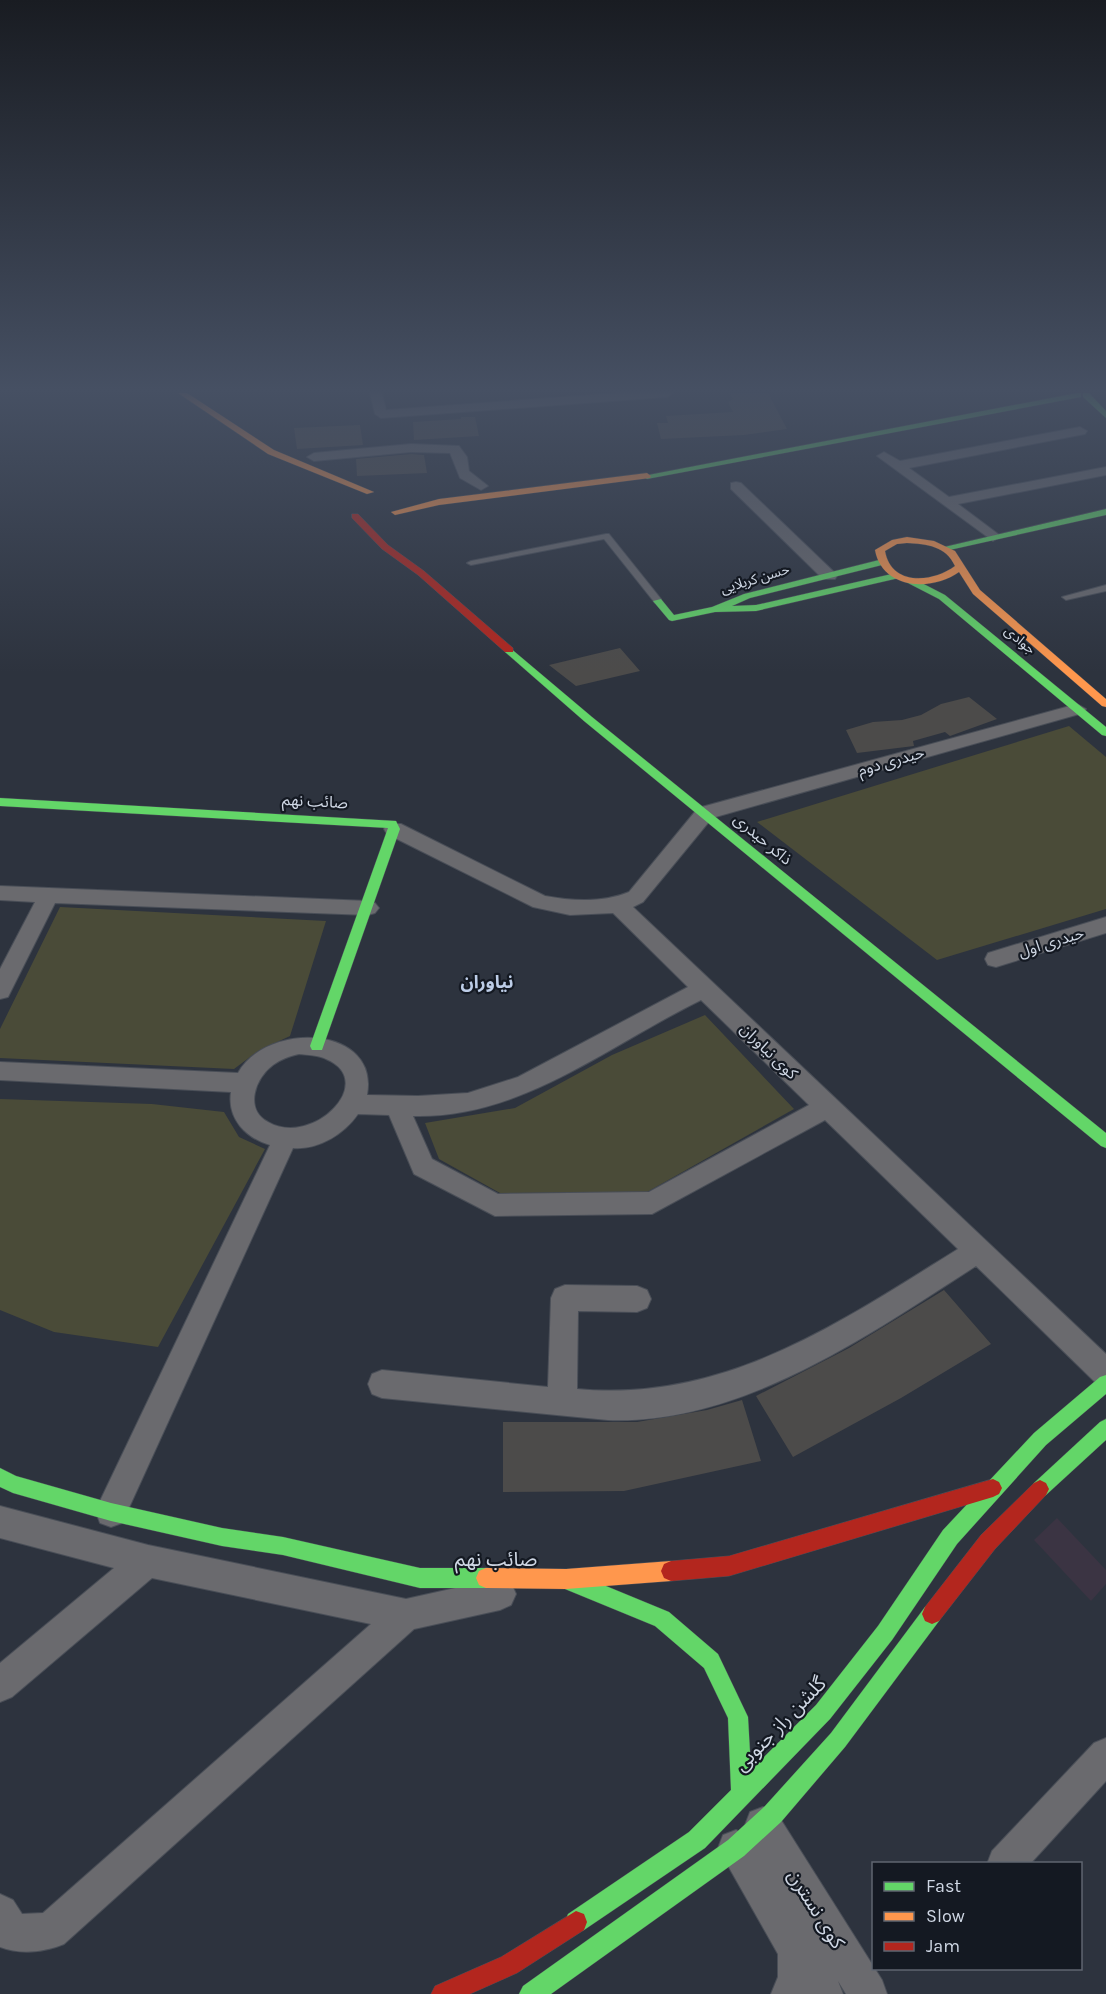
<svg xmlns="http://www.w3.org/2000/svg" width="1106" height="1994" font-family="Karla,'Noto Sans Arabic',sans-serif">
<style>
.education{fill:#3b3443}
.green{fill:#4a4b38}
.building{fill:#4c4b4a}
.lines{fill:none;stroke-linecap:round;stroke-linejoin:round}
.lane-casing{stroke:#494e57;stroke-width:2}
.street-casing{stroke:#494e57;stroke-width:2}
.fast-casing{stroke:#494e57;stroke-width:1}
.slow-casing{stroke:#494e57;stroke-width:1}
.jam-casing{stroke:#494e57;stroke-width:1}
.lane{fill:#6a6a6e;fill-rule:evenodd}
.street{fill:#6a6a6e;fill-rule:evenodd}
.fast{fill:#63d668;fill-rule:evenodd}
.slow{fill:#ff974d;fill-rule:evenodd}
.jam{fill:#b3261e;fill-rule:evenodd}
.labels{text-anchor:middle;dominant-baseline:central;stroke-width:4.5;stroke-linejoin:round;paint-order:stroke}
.far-street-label{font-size:14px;fill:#cfd7e4;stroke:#141922}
.street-label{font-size:16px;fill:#cfd7e4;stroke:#141922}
.neighbourhood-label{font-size:18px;font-weight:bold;fill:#bdcde7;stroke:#141922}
.near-street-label{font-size:20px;fill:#cfd7e4;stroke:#141922}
</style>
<rect width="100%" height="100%" fill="#2d333e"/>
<polygon class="education" points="1057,1518 1106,1570 1106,1584 1091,1601 1034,1540"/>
<g class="green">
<polygon points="1069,726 1106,757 1106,909 937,960 757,822"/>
<polygon points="60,907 326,921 290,1036 258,1051 234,1069 0,1058 0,1029"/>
<polygon points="705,1015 794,1109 647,1192 500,1193 439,1159 425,1123 515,1108 612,1055"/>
<polygon points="0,1099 152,1104 224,1112 239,1137 265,1149 158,1347 54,1332 0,1310"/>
</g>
<g class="building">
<polygon points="730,393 768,393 787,429 744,435 661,439 657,423 668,423 666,416 733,412 728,402 733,399"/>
<polygon points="461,417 475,417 479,436 414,440 413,422 461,419"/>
<polygon points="360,425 363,445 297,449 294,428"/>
<polygon points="411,454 424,455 427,473 357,476 356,459"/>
<polygon points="620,648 640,671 576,686 549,665"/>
<polygon points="969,697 997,719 950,736 945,732 913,741 914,746 857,753 846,730 873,722 902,720 921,715 941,704"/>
<polygon points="944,1290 991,1344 901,1398 793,1457 756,1396 849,1348"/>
<polygon points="742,1400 761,1461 624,1491 503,1492 503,1422 637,1422 707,1410"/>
</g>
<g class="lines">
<g class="lane-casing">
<g id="lane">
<polygon points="606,534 609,534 661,599 661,603 655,603 604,539 471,565 467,563 471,561"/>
<polygon points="1106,585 1106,591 1066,600 1062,597"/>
</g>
</g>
<g class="street-casing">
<g id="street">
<polygon points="370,393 382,393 386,410 618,393 673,393 667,397 381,418 375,414"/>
<polygon points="1080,427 1087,431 1085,434 909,468 949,497 1106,467 1106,475 958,504 998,534 1000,537 993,541 877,456 884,452 900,461"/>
<polygon points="411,444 459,446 467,457 469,471 488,486 481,490 460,478 450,453 411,452 314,461 307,457 314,453"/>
<polygon points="736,482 741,483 835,573 837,576 835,579 823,579 731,489 731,483"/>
<path d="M1077 704 1086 709 1083 713 712 818 643 902 633 907 1106 1354V1387L1096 1383 976 1266C869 1335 741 1425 608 1420L382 1398 372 1394 368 1384 372 1374 382 1370 548 1387 551 1298 555 1289 565 1285 637 1286 647 1290 651 1299 647 1308 637 1312 578 1311 577 1389C724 1403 839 1323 958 1249L825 1120 652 1214 495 1216 414 1174 389 1115 358 1114C344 1134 319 1150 293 1148L122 1523 111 1527 100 1523 96 1512 100 1501 270 1145C246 1138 227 1119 231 1092L0 1080V1062L238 1073C266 1021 380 1025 367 1095L418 1096 468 1093 518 1077 688 987 613 913 570 915 533 907 387 834 384 829 387 824H401L545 896C572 901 603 903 629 892L698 808ZM701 1000 809 1105 649 1192 498 1194 432 1159 413 1116C521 1119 609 1045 701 1000ZM299 1054C307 1055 319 1055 326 1059 379 1081 313 1148 268 1122 244 1109 255 1078 273 1065 281 1059 290 1056 299 1054Z"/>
<polygon points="0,886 368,901 375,903 379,908 375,913 368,915 55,903 8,997 0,999 0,969 35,902 0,900"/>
<polygon points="1106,917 1106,933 996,967 988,965 985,959 988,953"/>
<path d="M0 1506 148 1545 406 1599 500 1578 511 1583 516 1594 511 1605 500 1610 414 1629 64 1944C45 1952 20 1955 0 1947V1894L13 1900 22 1914 43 1913 371 1624 152 1578 12 1697 0 1702V1663L114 1568 0 1538Z"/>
<polygon points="1106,1738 1106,1781 1030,1864 987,1864 992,1851 1094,1743"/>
<polygon points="763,1807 776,1812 882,1980 887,1994 846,1994 838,1981 843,1994 771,1994 778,1977 778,1954 718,1848 723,1835 736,1830 750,1837 745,1825 750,1812"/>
</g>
</g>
<g class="fast-casing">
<g id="fast">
<polygon points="1077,393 1081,393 1081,397 647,479 643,476"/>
<polygon points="1083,393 1089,393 1106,411 1106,418 1083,397"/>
<polygon points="1106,509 1106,515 945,551 940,548"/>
<polygon points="879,560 882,561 882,565 750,598 732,606 756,605 896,573 901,576 899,578 756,611 715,612 672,621 669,620 653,601 661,599 674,615 712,607 744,594"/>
<polygon points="906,578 912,578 945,595 1106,727 1106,736 1102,735 939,599 906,582"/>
<polygon points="509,647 592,717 1106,1133 1106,1148 1101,1146 584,721 505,652 505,648"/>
<polygon points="0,798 396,821 400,829 322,1050 312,1050 310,1046 388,828 0,806"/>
<polygon points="1106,1375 1106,1394 1046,1445 957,1544 892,1640 830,1719 705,1848 584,1930 576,1933 568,1930 565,1922 568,1914 689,1832 731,1790 728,1718 704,1668 655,1626 565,1589 562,1582 565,1575 572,1572 669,1612 718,1654 748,1717 751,1770 816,1705 878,1626 943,1530 1034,1433 1100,1377"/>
<polygon points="1106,1419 1106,1440 1046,1495 1040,1498 1034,1495 1031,1489 1034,1483 1100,1422"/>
<polygon points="0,1468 16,1476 111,1503 222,1528 283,1537 420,1568 486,1568 493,1571 496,1578 493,1585 486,1588 420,1588 283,1555 222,1546 111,1521 13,1493 0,1487"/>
<polygon points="932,1604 939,1607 942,1614 939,1621 845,1747 781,1822 744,1856 551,1994 519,1994 523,1986 728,1840 765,1806 831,1733 925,1607"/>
</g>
</g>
<g class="slow-casing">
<g id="slow">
<polygon points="178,393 187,393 274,450 374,492 367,494 268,454"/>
<polygon points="647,473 651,476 650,478 439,505 395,515 391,512 439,499"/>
<path d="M907 537 934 541 955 551 980 590 1106 699V707L1102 706 973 594 959 572C931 592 882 589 875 550L892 540ZM907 543C927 544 946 546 955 566 932 583 891 586 885 551L897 544Z"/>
<polygon points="671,1561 678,1564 681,1571 678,1578 671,1581 566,1589 486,1588 479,1585 476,1578 479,1571 486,1568 566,1569"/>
</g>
</g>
<g class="jam-casing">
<g id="jam">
<polygon points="352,514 358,514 388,545 424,571 513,648 513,652 505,652 418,575 382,549 352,518"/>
<polygon points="993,1479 999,1482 1002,1488 999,1494 993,1497 729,1576 671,1581 664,1578 661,1571 664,1564 671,1561 729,1556"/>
<polygon points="1040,1480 1046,1483 1049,1489 1046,1495 995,1549 939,1621 932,1624 925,1621 922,1614 925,1607 981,1535 1034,1483"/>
<polygon points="576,1911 584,1914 587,1922 584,1930 517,1973 470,1994 431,1994 435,1986 501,1957"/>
</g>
</g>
<use href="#lane" class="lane"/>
<use href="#street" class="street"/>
<use href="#fast" class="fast"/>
<use href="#slow" class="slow"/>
<use href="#jam" class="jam"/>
</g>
<linearGradient id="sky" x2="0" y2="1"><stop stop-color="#191c22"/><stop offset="0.58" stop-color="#465063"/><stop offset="1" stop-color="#465063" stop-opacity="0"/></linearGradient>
<rect width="1106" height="672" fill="url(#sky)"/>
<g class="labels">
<g class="far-street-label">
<text transform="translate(755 579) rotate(-17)">حسن کربلایی</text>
<text transform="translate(1020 640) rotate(40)">جوادی</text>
</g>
<g class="street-label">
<text transform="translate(891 761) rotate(-16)">حیدری دوم</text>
<text transform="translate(315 801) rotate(3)">صائب نهم</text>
<text transform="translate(763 839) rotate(40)">ذاکر حیدری</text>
<text transform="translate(1051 942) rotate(-17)">حیدری اول</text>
<text transform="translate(769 1051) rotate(44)">کوی نیاوران</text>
</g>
<g class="neighbourhood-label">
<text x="487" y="982">نیاوران</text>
</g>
<g class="near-street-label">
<text x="496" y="1559">صائب نهم</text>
<text transform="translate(780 1724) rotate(-46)">گلشن راز جنوبی</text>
<text transform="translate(816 1909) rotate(58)">کوی نسترن</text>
</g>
</g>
<rect x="872" y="1862" width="210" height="108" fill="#141922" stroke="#5f6570" stroke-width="1.5"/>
<rect x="884" y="1882" width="30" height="9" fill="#63d668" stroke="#5f6570" stroke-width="1.5"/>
<text x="926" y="1892" font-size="18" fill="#cfd7e4">Fast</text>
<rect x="884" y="1912" width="30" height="9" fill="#ff974d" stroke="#5f6570" stroke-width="1.5"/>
<text x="926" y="1922" font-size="18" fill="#cfd7e4">Slow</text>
<rect x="884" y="1942" width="30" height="9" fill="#b3261e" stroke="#5f6570" stroke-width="1.5"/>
<text x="926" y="1952" font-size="18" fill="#cfd7e4">Jam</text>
</svg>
